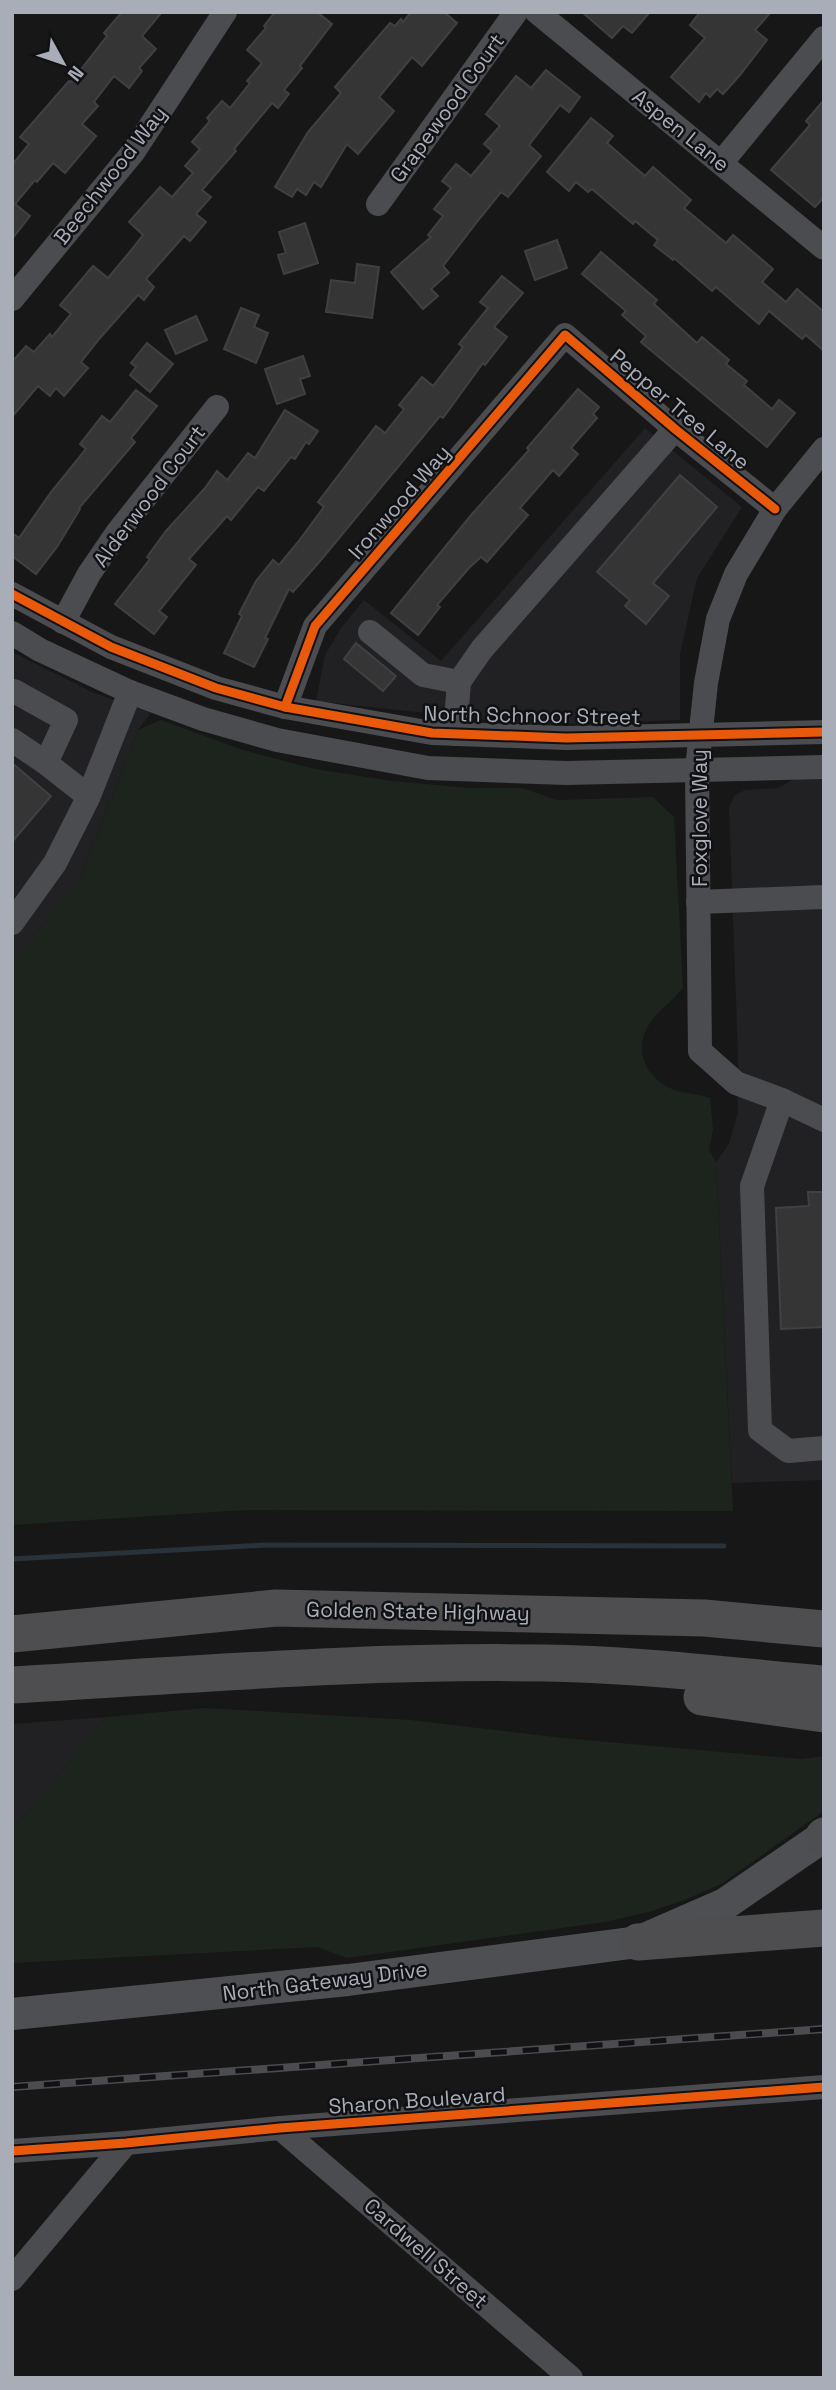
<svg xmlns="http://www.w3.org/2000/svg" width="836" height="2390" font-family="'Space Grotesk',sans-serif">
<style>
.built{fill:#212123}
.green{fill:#1d241e}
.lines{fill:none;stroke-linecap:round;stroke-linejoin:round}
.stream{stroke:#2a3239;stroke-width:5}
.building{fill:#353536;stroke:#3f4043;stroke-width:2}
.minor{stroke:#4b4c50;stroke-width:24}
.major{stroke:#4d4f52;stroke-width:32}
.highway{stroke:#4e4e51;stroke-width:37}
.rail-casing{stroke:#4b4c4f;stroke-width:8}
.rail{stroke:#111113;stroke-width:5;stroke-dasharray:16;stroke-linecap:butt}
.cycleway-casing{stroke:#111113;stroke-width:13}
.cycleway{stroke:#e8590c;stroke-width:9}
.labels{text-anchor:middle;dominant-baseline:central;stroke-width:5;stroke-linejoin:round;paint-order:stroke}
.street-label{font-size:21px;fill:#a8adb8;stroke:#111113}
</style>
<rect width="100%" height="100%" fill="#171717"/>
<g class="built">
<polygon points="645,428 742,507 697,578 680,654 680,720 535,725 316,701 325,655 341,628 364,600 441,661"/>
<polygon points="12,652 92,692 151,713 138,730 78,883 12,961"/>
<polygon points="824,776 824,1480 732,1483 716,1162 729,1144 738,1112 738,1054 729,807 735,795 745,790 778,788 798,777"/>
<polygon points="107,1717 12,1830 12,1724"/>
</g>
<g class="green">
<path d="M161 720 243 750 315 769 392 781 470 788H522L557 800 653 797 674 817 683 988C674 999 662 1008 653 1019 630 1047 645 1081 678 1091 689 1094 700 1094 710 1098L713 1129 709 1150 716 1162 733 1511 246 1510 12 1525V961L78 883 138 730Z"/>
<polygon points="205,1708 410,1720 563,1738 801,1759 824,1756 824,1811 723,1883 687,1899 652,1911 605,1922 347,1958 317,1947 12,1963 12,1830 107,1717"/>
</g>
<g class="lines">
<polyline class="stream" points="12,1559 266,1545 724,1546"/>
</g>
<g class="building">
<polygon points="122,12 162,12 142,36 156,49 139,68 142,71 129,88 114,76 94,102 98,106 82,124 96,136 65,173 53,163 37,182 35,180 15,204 30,216 12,239 12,165 29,144 20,137 69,81 71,82 107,36 104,33"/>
<polygon points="275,12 317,12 332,24 300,66 302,68 284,90 289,94 278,108 272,103 234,149 236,151 202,190 211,197 196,214 206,222 190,241 184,236 146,279 154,287 144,300 138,295 100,338 81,362 88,368 64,396 56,388 50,396 38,386 12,417 12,362 26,346 34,352 50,334 52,337 71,314 60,305 93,266 108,278 128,254 143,235 129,222 160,187 172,197 193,173 185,166 200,149 192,142 210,121 207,118 222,101 230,108 250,83 247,81 262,63 247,50 266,28 264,26"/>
<polygon points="411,12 444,12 457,23 422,66 412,57 379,97 394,111 358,154 347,144 321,187 314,182 306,195 297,189 292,197 275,187 308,132 341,93 335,87 390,23 395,26 401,19 403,22"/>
<polygon points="582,12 650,12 632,33 623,26 612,38"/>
<polygon points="700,12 771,12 755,30 767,40 740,75 723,94 717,89 710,97 706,93 699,102 671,77 705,38 690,25"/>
<polygon points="546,70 580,97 569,112 560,105 529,145 541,156 508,197 501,192 480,218 443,266 449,273 431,289 438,296 423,309 391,272 431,237 428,235 443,216 434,209 451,188 442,181 456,164 471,176 492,151 484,144 500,126 486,114 516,76 531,88"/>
<polygon points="824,100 824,197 815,207 771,170 810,125 806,121"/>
<polygon points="591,118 613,136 607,143 645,176 653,167 691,200 684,208 726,243 733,235 773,269 762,282 786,302 797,289 824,312 824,351 806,335 802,339 769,311 759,324 716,287 712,291 674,258 673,260 654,245 658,240 635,221 633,224 592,189 588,192 576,182 569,191 547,172"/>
<polygon points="305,223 318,263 284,274 278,255 286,253 279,232"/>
<polygon points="557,240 567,268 535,280 525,251"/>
<polygon points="601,252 657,300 654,304 697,343 702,337 729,360 726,364 747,381 744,385 772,409 779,400 795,413 767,447 641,342 646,336 622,315 626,311 582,274"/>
<polygon points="357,264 379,267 372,318 326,312 331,280 355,283"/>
<polygon points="502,276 523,293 494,327 507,337 485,365 483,363 443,418 440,416 321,560 293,592 289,589 265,638 268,639 254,667 224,653 242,616 239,614 256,581 273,560 279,565 298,542 324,507 318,502 376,426 385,433 404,409 399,405 422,377 433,386 463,347 459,344 488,308 480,302"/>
<polygon points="241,308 259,315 254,327 268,333 256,363 224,349"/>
<polygon points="196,316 207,340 176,354 165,330"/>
<polygon points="147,343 173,364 150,392 130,375 136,367 131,363"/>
<polygon points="303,356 310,376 300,379 305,394 277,404 265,369"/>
<polygon points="578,389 599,407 593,414 597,418 571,448 578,454 559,476 553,470 520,508 528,515 487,562 481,557 469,568 437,605 440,607 418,635 391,613 472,514 529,450 527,448"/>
<polygon points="136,390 157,406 131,438 135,442 79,508 80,509 57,547 36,574 12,556 12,533 19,538 51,492 86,449 80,444 102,416 110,422"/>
<polygon points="285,410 318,431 309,444 306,442 295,459 291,457 264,491 258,487 231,520 227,516 189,559 196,565 159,611 167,617 154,634 115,604 150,559 147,557 166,531 205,488 217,471 227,480 248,453 255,458"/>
<polygon points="680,475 717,507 653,583 669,596 646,624 625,606 630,600 597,572"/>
<polygon points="356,643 396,676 383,691 344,659"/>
<polygon points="12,763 51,796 12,842"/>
<polygon points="808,1192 824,1192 824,1327 781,1329 776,1208 809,1206"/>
</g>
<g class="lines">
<g class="minor">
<polyline points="537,12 824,248"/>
<polyline points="721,163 824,38"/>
<polyline points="378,204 516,12"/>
<polyline points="12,299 134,151 225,12"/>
<polyline points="12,594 111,647 216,688 285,707 432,733 566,738 824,732"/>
<polyline points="63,622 89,574 117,533 217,407"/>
<polyline points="370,632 423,675 459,682"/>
<polyline points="12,633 40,650 130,692 203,719 277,740 428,768 566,773 824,767"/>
<polyline points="12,693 14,691 66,720 46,763"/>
<polyline points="285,707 315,626 565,335 675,429 775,509"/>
<polyline points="455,734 459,682 482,649 675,429"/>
<polyline points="12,740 46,763 88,796"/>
<polyline points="698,902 824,897"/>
<polyline points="12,923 55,863 88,798 130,692"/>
<polyline points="782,1100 736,1083 700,1051 697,769 706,683 718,619 736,574 775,509 824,449"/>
<polyline points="824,1120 782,1100 752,1186 760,1430 788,1451 824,1448"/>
<polyline points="280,2128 571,2378"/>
<polyline points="12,2151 126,2143 280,2128 824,2087"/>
<polyline points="12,2279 126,2143"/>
</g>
<polyline class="major" points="12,2014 348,1980 638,1942 725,1904 824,1836"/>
<g class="highway">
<polyline points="12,1634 276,1608 704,1618 824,1629"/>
<path d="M12 1685C189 1675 366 1660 543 1663 637 1664 731 1676 824 1684"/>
<polyline points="702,1697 824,1714"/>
<polyline points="824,1836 824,1837"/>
<polyline points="638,1942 824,1928"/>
</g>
<g class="rail-casing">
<polyline id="rail" points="12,2087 824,2029"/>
</g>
<use href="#rail" class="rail"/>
<g class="cycleway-casing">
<g id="cycleway">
<polyline points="12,594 111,647 216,688 285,707 432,733 566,738 824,732"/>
<polyline points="285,707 315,626 565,335 675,429 775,509"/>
<polyline points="12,2151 126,2143 280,2128 824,2087"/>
</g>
</g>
<use href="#cycleway" class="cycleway"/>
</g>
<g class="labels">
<g class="street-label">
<text transform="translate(447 108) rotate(-54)">Grapewood Court</text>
<text transform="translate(681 130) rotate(39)">Aspen Lane</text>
<text transform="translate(110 175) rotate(-52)">Beechwood Way</text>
<text transform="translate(680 409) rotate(40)">Pepper Tree Lane</text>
<text transform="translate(149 496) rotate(-53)">Alderwood Court</text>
<text transform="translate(399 502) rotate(-49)">Ironwood Way</text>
<text transform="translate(532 715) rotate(1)">North Schnoor Street</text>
<text transform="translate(699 818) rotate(-90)">Foxglove Way</text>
<text transform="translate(418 1611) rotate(1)">Golden State Highway</text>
<text transform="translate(325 1981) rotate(-7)">North Gateway Drive</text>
<text transform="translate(417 2100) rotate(-4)">Sharon Boulevard</text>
<text transform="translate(426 2253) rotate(41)">Cardwell Street</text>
</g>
</g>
<rect width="836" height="2390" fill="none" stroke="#a8adb8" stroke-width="28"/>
<g transform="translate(63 63) rotate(130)" stroke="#111113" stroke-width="5" paint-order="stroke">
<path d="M0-5L12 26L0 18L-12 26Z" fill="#a8adb8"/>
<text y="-10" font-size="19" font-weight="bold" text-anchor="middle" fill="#a8adb8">N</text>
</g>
</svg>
